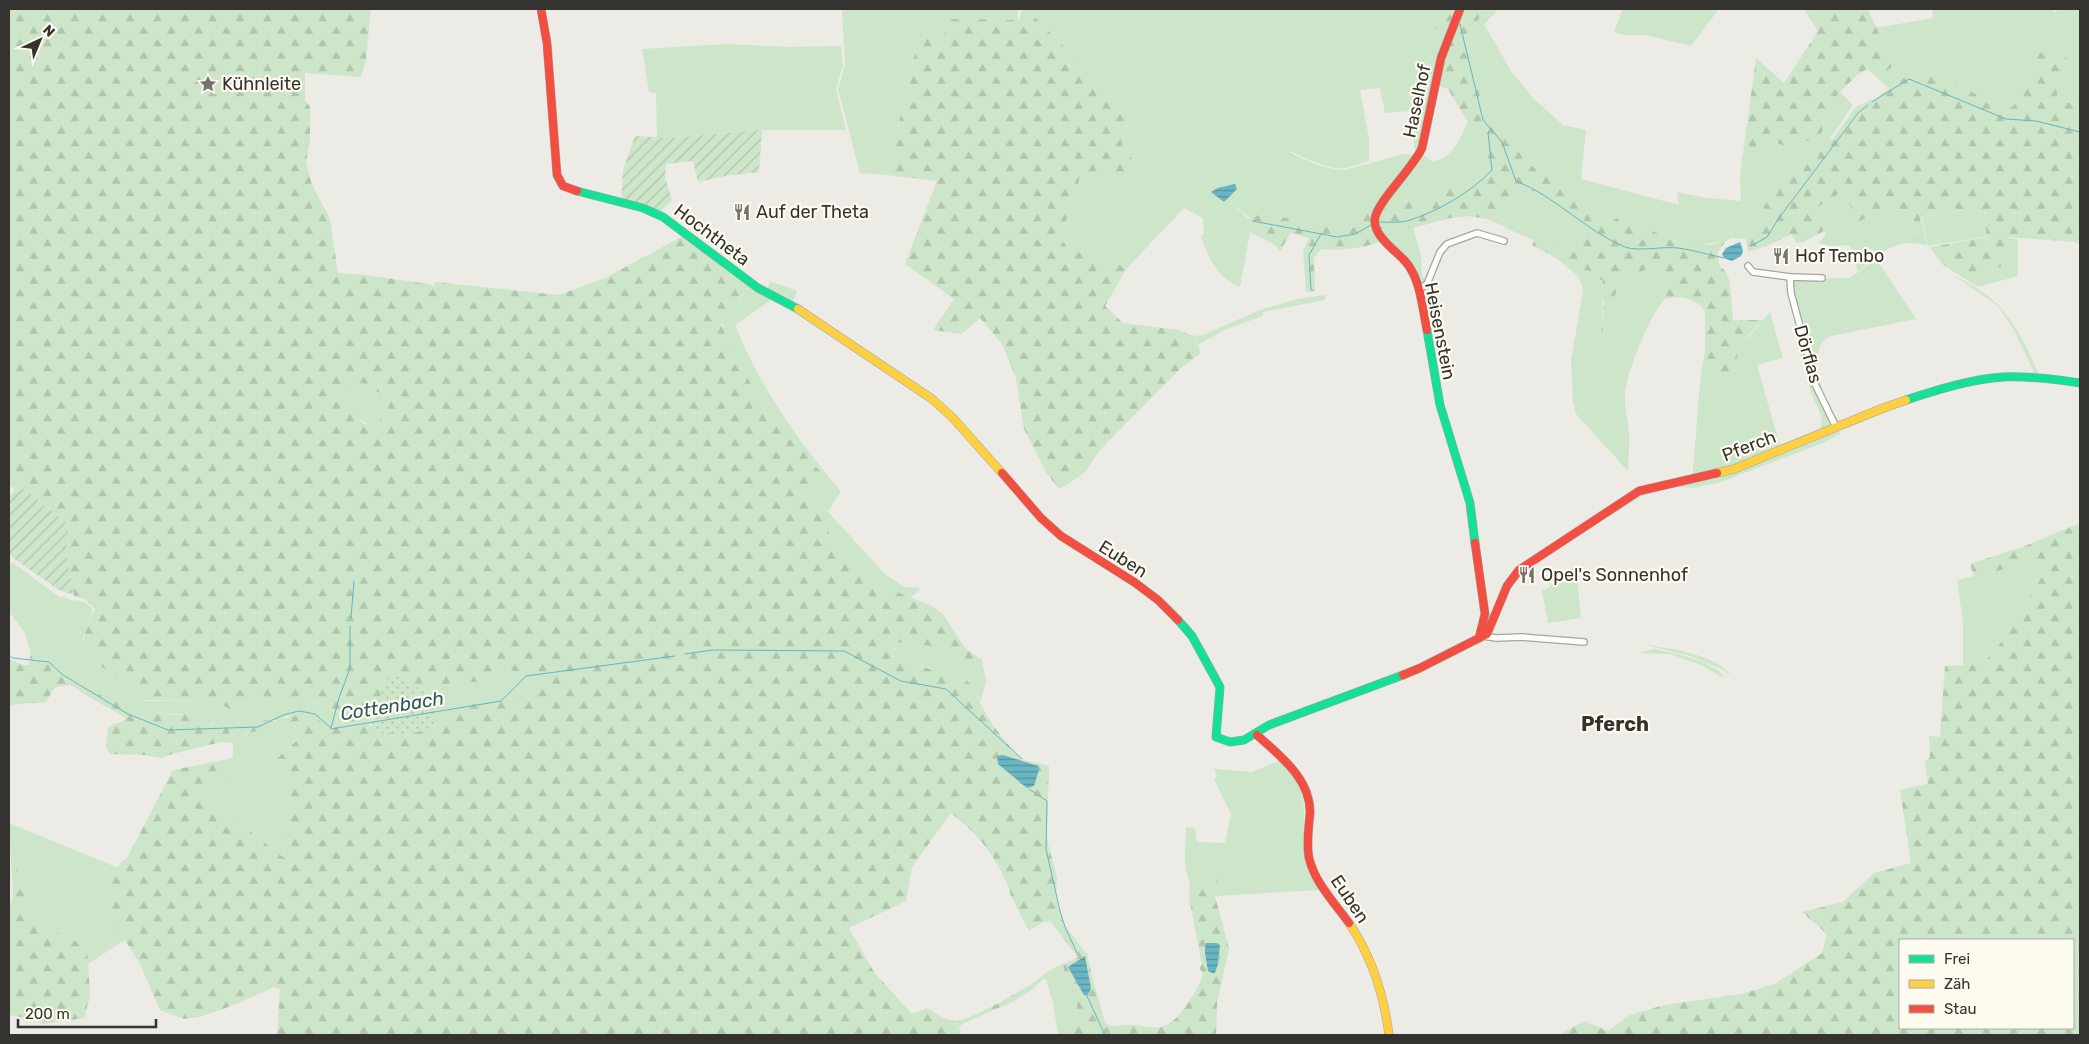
<svg xmlns="http://www.w3.org/2000/svg" width="2089" height="1044" font-family="Rubik,sans-serif">
<style>
.grass{fill:#cde5c9}
.forest{fill:url(#forest-firs);fill-rule:evenodd}
.park{fill:url(#park-dots)}
.garden{fill:url(#garden-furrows)}
.water{fill:url(#water-rules)}
.lines{fill:none;stroke-linecap:round;stroke-linejoin:round}
.stream{stroke:#68b5c3;stroke-width:1}
.street-casing{stroke:#a6a5a2;stroke-width:8}
.fast-casing{stroke:#a6a5a2;stroke-width:9}
.slow-casing{stroke:#a6a5a2;stroke-width:9}
.jam-casing{stroke:#a6a5a2;stroke-width:9}
.street{stroke:#fcfcfb;stroke-width:5.5}
.fast{stroke:#16e098;stroke-width:8}
.slow{stroke:#ffcf43;stroke-width:8}
.jam{stroke:#f24e42;stroke-width:8}
.labels{text-anchor:middle;dominant-baseline:central;stroke-width:4.5;stroke-linejoin:round;paint-order:stroke}
.poi-label{font-size:18px;fill:#34332f;stroke:#fdfaf0;text-anchor:start}
.street-label{font-size:18px;fill:#34332f;stroke:#fdfaf0}
.water-label{font-size:19px;font-style:italic;fill:#2a5761;stroke:#fdfaf0}
.quarter-label{font-size:20px;font-weight:bold;fill:#34332f;stroke:#fdfaf0}
</style>
<defs>
<pattern id="forest-firs" width="22" height="20" patternUnits="userSpaceOnUse" patternTransform="scale(1.25)"><rect width="22" height="20" fill="#cde5c9"/><path d="M5 1l3.5 6h-7zM16 11l3.5 6h-7z" fill="#b1c5ad"/></pattern>
<pattern id="park-dots" width="8" height="8" patternUnits="userSpaceOnUse" patternTransform="scale(1.25)"><rect width="8" height="8" fill="#cde5c9"/><path d="M2 2h.1M6 6h.1" fill="none" stroke="#b1c5ad" stroke-width="1.8" stroke-linecap="round"/></pattern>
<pattern id="garden-furrows" width="10" height="10" patternUnits="userSpaceOnUse" patternTransform="scale(1.25)"><rect width="10" height="10" fill="#cde5c9"/><path d="M-1 1l2-2M0 10L10 0M9 11l2-2" fill="none" stroke="#b1c5ad"/></pattern>
<pattern id="water-rules" width="6" height="5" patternUnits="userSpaceOnUse" patternTransform="scale(1.25)"><rect width="6" height="5" fill="#68b5c3"/><path d="M0 2.5h6" fill="none" stroke="#56949f"/></pattern>
</defs>
<rect width="100%" height="100%" fill="#ecebe6"/>
<g class="grass">
<polygon points="842,9 1019,9 1017,20 949,20 944,34 918,40 887,175 860,173 838,89 845,65"/>
<path d="M1027 9H1421L1435 28 1442 30 1443 48 1418 151H1415L1411 111 1385 113 1380 88 1360 90 1369 139V161C1361 163 1354 166 1346 168 1327 171 1307 158 1290 151L1289 152C1306 161 1326 170 1345 170L1403 154 1415 155 1400 179 1377 204 1363 210 1354 227 1344 229 1262 213 1252 219 1228 202 1249 219 1250 232 1240 287C1219 280 1208 257 1201 237L1204 233 1203 218 1184 208 1127 268 1094 255 1069 250 1061 236 1081 174 1122 147 1125 128 1135 119Z"/>
<polygon points="1623,9 1719,9 1691,46 1645,35 1624,35 1614,32"/>
<polygon points="1932,9 2054,9 2054,11 2056,12 2057,9 2080,9 2080,105 2055,100 2072,61 2030,79 2022,100 2007,111 1939,74 1903,78 1888,88 1878,78 1893,66 1876,28 1933,18"/>
<path d="M1493 15 1484 24 1511 71 1534 99 1563 125 1586 130 1581 179 1679 205 1677 192 1706 198 1741 201 1740 176 1747 171 1758 151 1771 140 1790 149 1807 141 1825 124 1831 101 1839 91 1853 105 1831 137 1788 178 1765 205 1746 239 1731 238 1725 242 1710 243 1697 247 1680 243 1639 225 1626 217 1612 222C1595 214 1583 201 1568 189 1555 178 1539 170 1524 162L1511 132 1488 113 1480 103 1479 90 1464 37 1481 16Z"/>
<polygon points="727,44 790,47 841,46 843,65 836,89 846,130 762,130 670,138 657,137 656,93 649,92 642,49"/>
<path d="M1473 121 1479 133 1481 142 1488 151 1487 171 1465 189H1441L1427 198 1385 203 1422 153 1433 162C1454 156 1459 140 1468 122Z"/>
<path d="M1526 187 1560 208 1569 219 1579 224V238L1573 246C1548 251 1513 231 1491 220L1509 209 1516 194Z"/>
<path d="M1844 190 1857 222 1887 210 1912 209 1915 236 1896 242 1919 240 1921 217 1927 245C1892 238 1884 252 1858 271L1850 245 1833 246 1818 243 1826 235 1815 209Z"/>
<polygon points="1971,208 1984,213 1988,236 1928,246 1922,217"/>
<polygon points="1413,228 1421,255 1422,276 1431,286 1426,295 1424,312 1419,284 1378,229"/>
<polygon points="2008,238 2018,239 2018,276 1978,287 1943,265 1976,274 2008,265"/>
<path d="M1876 259 1916 319 1831 336C1804 345 1823 408 1840 421L1873 409 1954 382 1956 384 1841 423H1836L1818 385 1816 354 1815 353V375L1793 293 1794 279 1850 278Z"/>
<path d="M1655 265 1665 298C1650 316 1627 370 1625 394 1624 407 1628 419 1629 432 1630 445 1628 458 1628 471L1576 414 1573 401 1571 360 1583 292 1582 284 1577 275 1580 269 1590 271 1603 281C1602 298 1603 315 1601 333L1608 308 1613 302 1618 277 1621 273 1642 271Z"/>
<path d="M1952 274C1962 280 1973 285 1982 292 2011 311 2024 342 2038 372L2037 374 1957 382 2002 374 2034 372 2015 332 1998 306Z"/>
<polygon points="770,281 797,291 792,303 767,290"/>
<path d="M754 288 774 298 735 325C760 387 798 442 841 491L828 512 885 574 904 587 919 588 920 590 911 597C886 594 844 565 832 543 827 533 828 523 828 512L807 492 824 476 807 456 764 410 723 330 722 321 739 309 741 306 738 289Z"/>
<polygon points="1325,295 1325,300 1263,312 1263,316 1226,329 1198,345 1193,336 1203,335 1260,310 1298,299"/>
<path d="M1770 312 1783 358 1757 365 1780 446 1820 431 1822 418 1811 392 1800 353 1805 352 1833 424 1831 427 1733 467 1692 476C1697 438 1697 399 1703 361L1713 373 1729 374 1737 368 1738 346 1752 333Z"/>
<path d="M2018 378 2080 384V387C2063 384 2045 380 2027 380 1962 380 1901 407 1842 430L1841 429 1884 410 1970 384Z"/>
<path d="M362 383 383 395 389 406 376 426C360 424 351 411 345 395L350 389Z"/>
<polygon points="1836,429 1841,433 1825,442 1721,482 1694,488 1674,486 1642,496 1580,534 1640,493 1722,474"/>
<polygon points="2055,557 1994,653 1980,664 1963,665 1963,623 1957,580"/>
<path d="M12 562 61 598 63 596C75 605 82 595 93 610L82 640 98 664 137 693 143 701H215L227 709 246 701 259 700 303 701 327 705 337 717 336 728 330 729 325 725 287 716 280 720H264L246 726 230 737 218 722 209 723 196 713C175 715 154 712 133 716L79 683 63 678 52 671 50 669 48 658 37 661 32 658 25 633 9 612V567Z"/>
<polygon points="1576,566 1581,618 1548,623 1542,590 1545,590"/>
<polygon points="903,642 917,647 927,645 953,656 978,661 982,660 986,682 980,703 978,695 961,678 892,656 898,643"/>
<path d="M1646 645C1670 648 1716 655 1731 675L1722 669 1690 656Z"/>
<path d="M1654 649C1670 652 1718 662 1724 678L1701 665 1670 654 1637 653Z"/>
<polygon points="509,670 554,682 533,693 436,711 430,689 452,683 478,682"/>
<path d="M289 723 295 726 299 737 271 764 278 774 286 779 284 859 206 797 212 789 236 769 233 758V743C251 729 252 732 274 728 279 728 284 724 289 723Z"/>
<path d="M1279 761C1315 795 1300 807 1305 850 1307 864 1313 877 1320 890L1215 896 1218 877 1215 887 1193 886C1181 872 1186 845 1186 827L1195 828 1197 842 1225 843 1231 814 1214 779 1217 776 1214 769 1252 772Z"/>
<polygon points="9,823 116,867 120,866 114,923 126,939 88,964 87,946 34,922 10,845"/>
<polygon points="1064,963 1068,985 1077,999 1077,1008 1066,1035 1058,1035 1053,1003 1046,980 1043,979 1033,989 1030,985 1049,971"/>
</g>
<g class="forest">
<path d="M9 9H371L366 60 361 77 305 73V101L310 106V141L306 162 312 185 330 219 338 273 366 275 428 284 434 287 435 282 559 295 605 278 685 235 754 288 738 289 741 306 739 309 722 321 721 325 764 410 807 456 824 476 807 492 828 512 829 533 832 543 848 562 887 588 932 606 943 614 965 648 982 660 978 661 953 656 927 645 917 647 903 642 897 643 892 656 930 669 942 671 967 681 974 687 980 703 992 724 1011 748 1024 760 1049 766 1047 831 1048 844 1057 877 1056 896 1064 924 1084 951 1087 953 1092 977 1105 1022 1110 1026C1118 1027 1125 1024 1133 1025 1143 1025 1153 1030 1164 1026 1180 1021 1197 990 1203 975L1199 967 1202 964 1189 898 1190 882 1193 886 1215 887 1219 875 1215 896 1229 948 1217 1003 1216 1035H1066L1077 1008V999L1068 985 1063 965 1078 957 1050 921 1043 922 1029 931 1010 894V890C995 855 981 837 951 813L912 867 906 901 849 928 874 972 912 1014 927 1008C935 1013 945 1021 955 1021 969 1021 1017 993 1030 985L1033 989 1014 1001 962 1024 959 1027 961 1035H277L280 989 274 987 226 1008 199 1017 184 1019 160 1010 140 964 114 923 111 909V877L120 866 119 864 127 858 173 770 233 758 236 769 212 789 206 797 284 858 286 779 278 774 271 764 297 740 299 737 295 726 289 723 281 727 246 733 233 743 221 742 172 754 162 758 144 755 110 754 106 747 108 728C113 722 123 724 126 718L82 693 74 687 70 685 55 687 45 703H26L9 706V658C16 662 21 666 29 665L30 654 34 660 51 659 53 662 50 669 63 678 88 687 109 700 116 701 133 716 149 713 173 715 196 713 213 724 225 717 230 736 246 726 264 720 275 721 298 715 315 717 330 729H334C341 720 335 712 327 705L303 701 259 700 246 701 229 709 215 701 141 700 138 698 137 693 98 664 83 643 86 628 95 609 85 599 74 596 66 551 69 525 19 485 15 490 9 485ZM362 383 383 395 389 406 376 426 369 423 366 425 360 421 367 416C362 407 349 404 345 395L350 389ZM509 670 553 682 533 693 436 711V728L404 734 369 726 383 692 386 678 407 680 415 687 430 689 452 683 478 682ZM1206 943 1219 957 1217 968 1208 971C1207 962 1203 950 1206 943Z"/>
<polygon points="1022,9 1027,9 1135,119 1125,128 1122,147 1134,161 1126,176 1081,174 1061,237 1069,250 1094,255 1127,268 1105,306 1123,323 1179,330 1193,336 1201,353 1181,368 1099,451 1085,472 1070,483 1059,489 1046,472 1024,429 1016,378 1002,344 980,318 961,334 933,330 954,299 905,264 937,181 887,175 918,40 944,34 949,19 1019,20"/>
<polygon points="1421,9 1459,9 1443,48 1442,30 1435,28"/>
<path d="M1462 9H1499L1493 15 1481 16 1464 37 1479 90 1481 103 1488 113 1511 132 1524 162C1539 170 1554 178 1568 189 1583 200 1595 214 1612 222L1620 215C1643 224 1669 243 1695 246 1701 247 1717 243 1725 242L1718 252 1719 265 1726 272 1730 282 1733 320H1763L1738 346 1737 368 1729 374 1713 373 1703 361 1705 352V311C1694 298 1681 295 1665 299L1655 265 1636 274H1621L1613 302 1608 308 1601 336 1604 303 1602 295 1603 281 1590 271 1581 269 1577 275 1556 258 1532 245 1535 240C1547 244 1559 249 1573 246L1579 237V224L1569 219 1560 208 1526 187 1516 194 1509 209 1491 220 1470 216 1450 218 1413 228 1378 229 1379 212 1385 203 1427 198 1441 189H1465L1487 171 1488 151 1481 142 1479 133 1473 121 1468 122 1448 89 1438 86 1443 59Z"/>
<path d="M1804 9H1868L1893 66 1878 78 1867 69 1857 75 1831 101 1825 124 1816 144 1829 138 1832 140 1856 107 1877 97 1903 78 1939 74 2007 111C2029 94 2029 81 2036 55L2048 49 2072 61 2055 100 2080 105V244L2075 242 2009 237 2008 265 1976 274 1943 265 1930 247 1987 237 1984 213 1971 208 1920 217 1922 237 1919 240 1905 243 1894 242 1915 236 1912 209 1887 210 1857 222 1844 190 1815 209 1824 231 1803 242 1796 243 1792 234 1767 246 1748 252 1746 239 1765 205 1815 144 1807 141 1790 149 1771 140 1758 151 1747 171 1740 176 1756 58 1784 83 1818 31Z"/>
<path d="M1400 179 1373 218 1383 241C1363 248 1343 251 1321 249L1314 258 1315 291 1306 292 1303 250 1309 238 1291 233 1280 251C1271 239 1262 240 1250 232L1249 219H1252L1261 213 1344 229 1354 227 1363 209 1377 204Z"/>
<path d="M2080 523V1035H1559L1584 1021 1608 1031 1630 1015 1664 1005 1742 994 1776 983 1822 953 1827 934 1802 912 1843 902 1874 873 1911 863 1900 790 1928 784 1925 762 1930 757 1929 736 1940 737 1945 666 1980 664 1994 653 2054 558 1974 576 1970 564 2025 546ZM1900 940H2073V1028H1900Z"/>
<polygon points="10,845 34,922 87,946 90,996 84,1018 43,1024 27,1018 9,1015 9,911 13,895"/>
</g>
<polygon class="park" points="397,675 407,680 415,687 430,689 436,711 436,728 404,734 369,732 386,678"/>
<g class="garden">
<polygon points="762,130 759,172 725,176 698,182 693,161 666,164 665,177 672,200 661,211 621,200 623,170 635,136 670,138"/>
<polygon points="19,485 69,525 66,551 74,595 59,590 9,555 9,497"/>
</g>
<g class="water">
<polygon points="1235,184 1237,189 1224,202 1211,192 1218,188"/>
<polygon points="1740,242 1743,251 1741,256 1732,261 1724,258 1722,254 1726,248"/>
<polygon points="1003,755 1038,766 1039,770 1034,786 1027,788 998,764 997,756"/>
<path d="M1206 943H1217L1220 945 1218 964 1215 973H1212L1208 971C1207 963 1203 949 1206 943Z"/>
<polygon points="1085,956 1091,989 1087,996 1084,995 1068,967"/>
</g>
<g class="lines">
<g class="stream">
<polyline points="1453,9 1454,10"/>
<path d="M1460 24 1483 120 1502 142 1516 181C1557 197 1584 230 1625 247 1638 252 1663 246 1678 248 1694 250 1709 255 1724 258"/>
<polyline points="1872,102 1909,79 2006,119 2036,121 2080,132"/>
<polyline points="1253,221 1337,237 1355,234 1373,224"/>
<path d="M1380 222C1388 222 1398 223 1407 221 1437 212 1470 193 1492 170L1488 132 1491 129"/>
<polyline points="1751,246 1767,237 1779,218 1858,113 1868,105"/>
<polyline points="1311,290 1309,255 1321,234"/>
<polyline points="351,618 354,581"/>
<polyline points="685,654 713,650 844,651 901,681 946,689 1020,757"/>
<polyline points="9,655 13,658 49,662 63,675 128,714 168,730 258,727 283,715 299,711 315,714 331,728"/>
<polyline points="331,728 339,698 350,668 350,626"/>
<polyline points="331,729 501,701 526,676 675,656"/>
<polyline points="1029,789 1047,801 1046,849 1060,911 1065,927 1077,953"/>
<polyline points="1087,996 1105,1035"/>
</g>
<g class="street-casing">
<g id="street">
<polyline points="1748,266 1753,272 1790,277 1791,293 1816,386 1836,427"/>
<polyline points="1790,277 1822,278"/>
<polyline points="1419,289 1427,284 1440,252 1447,244 1477,233 1504,241"/>
<polyline points="1483,636 1496,638 1522,637 1584,642"/>
</g>
</g>
<g class="fast-casing">
<g id="fast">
<polyline points="577,191 643,208 663,217 758,288 798,309"/>
<polyline points="1427,330 1440,405 1470,503 1475,543"/>
<path d="M1906 400C1937 390 1971 379 2003 377 2029 376 2054 379 2080 383"/>
<polyline points="1178,620 1192,636 1220,687 1216,737 1230,742 1244,740 1269,725 1403,675"/>
</g>
</g>
<g class="slow-casing">
<g id="slow">
<polyline points="798,309 932,399 952,417 1002,473"/>
<polyline points="1717,473 1734,469 1883,408 1906,400"/>
<path d="M1349 923C1372 957 1384 995 1389 1035"/>
</g>
</g>
<g class="jam-casing">
<g id="jam">
<polyline points="541,9 547,43 557,175 563,186 577,191"/>
<path d="M1427 330C1422 308 1421 279 1405 261 1395 250 1372 235 1375 218 1378 201 1413 168 1422 148L1441 58 1460 9"/>
<polyline points="1002,473 1041,518 1061,536 1134,582 1158,600 1178,620"/>
<polyline points="1475,543 1485,614 1479,638"/>
<polyline points="1403,675 1420,668 1487,634 1507,586 1519,570 1639,491 1717,473"/>
<path d="M1257 735C1280 756 1310 778 1310 812 1309 827 1306 842 1309 858 1315 883 1334 902 1349 923"/>
</g>
</g>
<use href="#street" class="street"/>
<use href="#fast" class="fast"/>
<use href="#slow" class="slow"/>
<use href="#jam" class="jam"/>
</g>
<defs>
<g id="sight-bare" transform="scale(1.35)"><path d="M0-6L1.8-2.2L6-1.7L2.9 1.2L3.7 5.4L0 3.3L-3.7 5.4L-2.9 1.2L-6-1.7L-1.8-2.2Z" fill="#74736f" stroke="#fdfaf0" stroke-width="2.5" paint-order="stroke"/></g>
<g id="restaurant-bare" transform="scale(1.35)"><path d="M-5-6h1v4h1v-4h1v4h1v-4h1v5L-1.5 .5V6h-2V.5L-5-1ZM5-6V6H3V1.5H1.5Q1.5-4 5-6Z" fill="#74736f" stroke="#fdfaf0" stroke-width="2.5" paint-order="stroke"/></g>
</defs>
<g fill-rule="evenodd">
<use href="#sight-bare" x="208" y="84"/>
<use href="#restaurant-bare" x="742" y="212"/>
<use href="#restaurant-bare" x="1781" y="256"/>
<use href="#restaurant-bare" x="1527" y="575"/>
</g>
<g class="labels">
<g class="poi-label">
<text x="222" y="84">Kühnleite</text>
<text x="756" y="212">Auf der Theta</text>
<text x="1795" y="256">Hof Tembo</text>
<text x="1541" y="575">Opel's Sonnenhof</text>
</g>
<g class="street-label">
<text transform="translate(1417 101) rotate(-78)">Haselhof</text>
<text transform="translate(712 235) rotate(37)">Hochtheta</text>
<text transform="translate(1440 331) rotate(79)">Heisenstein</text>
<text transform="translate(1808 354) rotate(74)">Dörflas</text>
<text transform="translate(1749 446) rotate(-21)">Pferch</text>
<text transform="translate(1123 559) rotate(32)">Euben</text>
<text transform="translate(1350 899) rotate(56)">Euben</text>
</g>
<g class="water-label">
<text transform="translate(392 706) rotate(-9)">Cottenbach</text>
</g>
<g class="quarter-label">
<text x="1615" y="724">Pferch</text>
</g>
</g>
<rect width="2089" height="1044" fill="none" stroke="#34332f" stroke-width="20"/>
<rect x="1899" y="939" width="175" height="90" fill="#fdfaf0" stroke="#adaaa3"/>
<rect x="1909" y="955" width="25" height="8" fill="#16e098" stroke="#adaaa3"/>
<text x="1944" y="964" font-size="15" fill="#34332f">Frei</text>
<rect x="1909" y="980" width="25" height="8" fill="#ffcf43" stroke="#adaaa3"/>
<text x="1944" y="989" font-size="15" fill="#34332f">Zäh</text>
<rect x="1909" y="1005" width="25" height="8" fill="#f24e42" stroke="#adaaa3"/>
<text x="1944" y="1014" font-size="15" fill="#34332f">Stau</text>
<g transform="translate(40 40) rotate(44)" stroke="#fdfaf0" stroke-width="4" paint-order="stroke">
<path d="M0-4L9 19L0 12L-9 19Z" fill="#34332f"/>
<text y="-8" font-size="14" font-weight="bold" text-anchor="middle" fill="#34332f">N</text>
</g>
<path d="M18 1019v8h138v-8" fill="none" stroke="#34332f" stroke-width="2.5"/>
<text x="25" y="1019" font-size="15" fill="#34332f" stroke="#fdfaf0" stroke-width="4" paint-order="stroke">200 m</text>
</svg>
